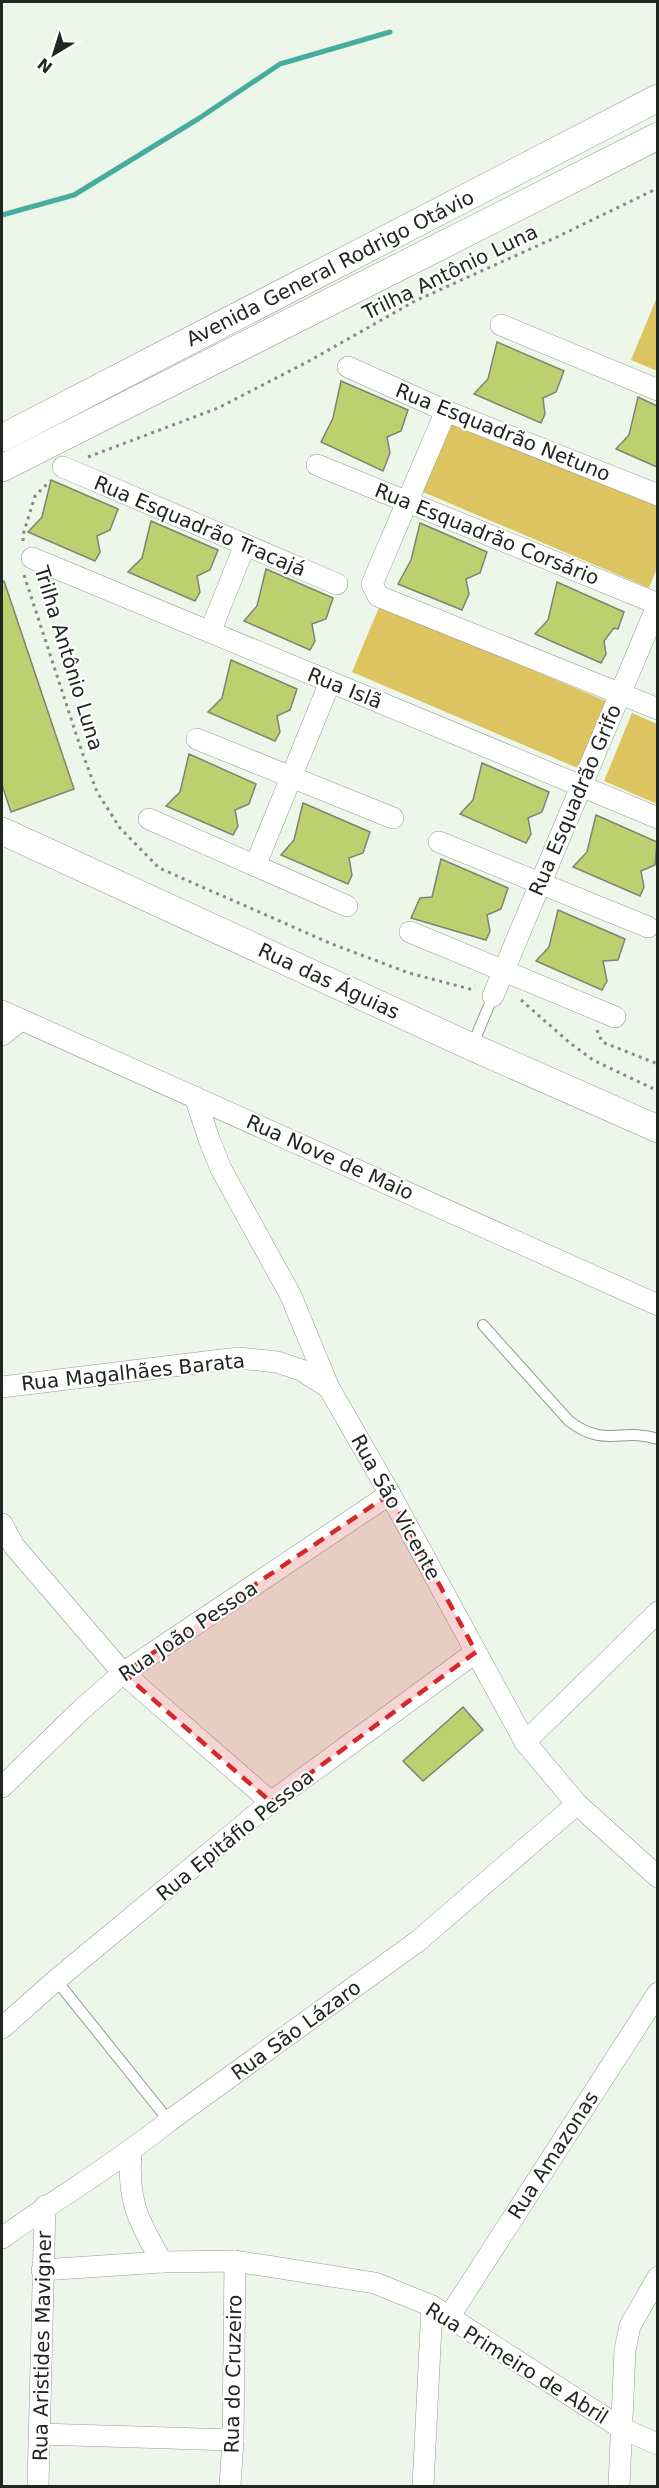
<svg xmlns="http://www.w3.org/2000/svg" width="659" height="2488" font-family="'DejaVu Sans',sans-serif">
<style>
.green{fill:#dec361}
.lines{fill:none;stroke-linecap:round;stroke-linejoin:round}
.stream{stroke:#47aba0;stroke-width:5}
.building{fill:#becf70;stroke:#7f8374;stroke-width:1.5}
.service-casing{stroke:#929c90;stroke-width:12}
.minor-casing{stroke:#929c90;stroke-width:22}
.tertiary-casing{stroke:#929c90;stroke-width:28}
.path{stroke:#858c83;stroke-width:3;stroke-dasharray:3 4.5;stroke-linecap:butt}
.service{stroke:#fff;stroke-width:10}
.minor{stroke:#fff;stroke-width:21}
.tertiary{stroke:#fff;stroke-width:27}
.marked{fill:#d62828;fill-opacity:0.2;stroke:#d62828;stroke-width:4.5;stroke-dasharray:12 8;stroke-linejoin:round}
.labels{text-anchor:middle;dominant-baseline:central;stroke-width:4.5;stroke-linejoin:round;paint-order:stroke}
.street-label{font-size:20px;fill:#222621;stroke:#fff}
</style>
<rect width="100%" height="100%" fill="#ecf7e9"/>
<g class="green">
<polygon points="657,297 657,371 631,360"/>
<polygon points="456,412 657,497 657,568 649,588 423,492"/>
<polygon points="380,605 608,702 580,769 352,672"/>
<polygon points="632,713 657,724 657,804 604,781"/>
</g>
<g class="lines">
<polyline class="stream" points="2,215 74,195 198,119 280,64 390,32"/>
</g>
<g class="building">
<polygon points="497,342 564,371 556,392 543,398 545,414 541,423 474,394 488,379"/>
<polygon points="341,381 408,410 401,431 387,437 390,453 383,471 321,442 333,418"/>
<polygon points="638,397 657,406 657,467 616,449 629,435"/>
<polygon points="51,480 118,509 110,530 97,536 100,552 95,561 28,532 42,517"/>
<polygon points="151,521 218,550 210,570 197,576 200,592 195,601 128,572 142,558"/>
<polygon points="420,523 487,552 480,573 466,579 469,594 462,610 398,584 411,560"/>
<polygon points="266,569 333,598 326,619 312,624 315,641 310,650 244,621 257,606"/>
<polygon points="4,581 74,789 11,812 2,785 2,582"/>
<polygon points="557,582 624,612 618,629 614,628 604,641 606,654 601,663 535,634 548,620"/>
<polygon points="231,660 297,689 290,710 277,716 280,732 275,741 208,712 222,698"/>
<polygon points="189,754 256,784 249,804 235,810 238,826 233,835 166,806 180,792"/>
<polygon points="482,763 549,792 542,812 528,818 531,834 526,843 460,814 473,800"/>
<polygon points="303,803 370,832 363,853 349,858 352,875 348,884 281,855 294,840"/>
<polygon points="596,815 657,842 655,865 641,871 644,887 640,896 573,867 587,852"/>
<polygon points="441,859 508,888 501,909 487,915 490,931 486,940 411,918 420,898 432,897"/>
<polygon points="558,910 625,939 618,960 603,961 607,981 602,990 536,961 549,947"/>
<polygon points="463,1707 483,1730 423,1781 403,1761"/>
</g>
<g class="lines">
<g class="service-casing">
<g id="service">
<polyline points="472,1046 493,996"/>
<path d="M483 1325 569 1421C606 1449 622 1427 658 1439"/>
<polyline points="56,1980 169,2121"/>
</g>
</g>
<g class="minor-casing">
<g id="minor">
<polyline points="501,325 658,390"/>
<polyline points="348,367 446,411 658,495"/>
<polyline points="446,411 372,584 378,596 658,709"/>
<polyline points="317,465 658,604"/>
<polyline points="63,467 337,584"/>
<polyline points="32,558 658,818"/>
<polyline points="210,632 245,545"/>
<polyline points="197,739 393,818"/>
<polyline points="149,819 347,906"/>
<polyline points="439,842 648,927"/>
<polyline points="255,866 330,682"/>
<polyline points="410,932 615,1017"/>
<polyline points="493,996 658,604"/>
<polyline points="2,1011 658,1305"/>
<polyline points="2,1035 21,1020"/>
<polyline points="195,1097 209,1139 221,1169 291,1296 329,1388 390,1494 525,1742 577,1804 658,1877"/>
<polyline points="2,1387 238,1358 277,1362 301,1370 329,1388"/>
<polyline points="2,1524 14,1546 123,1673 271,1802"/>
<polyline points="525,1742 658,1612"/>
<polyline points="2,1787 81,1710 123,1673 390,1494"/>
<polyline points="2,2028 56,1980 271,1802 476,1652"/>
<path d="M131 2152C127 2200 138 2221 162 2262"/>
<path d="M2 2238C57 2198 116 2164 169 2121L418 1941 577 1804"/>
<polyline points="42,2270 162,2262 235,2261 375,2283 432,2306 621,2428 658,2444"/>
<polyline points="449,2317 658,1993"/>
<polyline points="40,2434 233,2440"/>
<polyline points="38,2486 45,2206"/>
<polyline points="230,2486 233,2440 235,2261"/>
<polyline points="423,2486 432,2306"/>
<polyline points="619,2486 625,2350 630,2326 658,2277"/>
</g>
</g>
<g class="tertiary-casing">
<g id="tertiary">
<polyline points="2,438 658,98"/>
<polyline points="2,468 658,136"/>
<polyline points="2,831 472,1047 658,1129"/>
</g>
</g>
<g class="path">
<polyline points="88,457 218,408 309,361 415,301 559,236 658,188"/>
<polyline points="23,541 23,535 35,496 50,481"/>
<polyline points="24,575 82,752 97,792 120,828 159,868 332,944 409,973 470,989 475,986"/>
<polyline points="521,1000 570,1043 593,1060 658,1091"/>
<polyline points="597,1030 602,1042 658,1064"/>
</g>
<use href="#service" class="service"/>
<use href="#minor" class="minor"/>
<use href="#tertiary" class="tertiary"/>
</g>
<path class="marked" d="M390 1494 476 1652 271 1802 123 1673Z"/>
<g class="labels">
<g class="street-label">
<text transform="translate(330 268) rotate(-27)">Avenida General Rodrigo Otávio</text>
<text transform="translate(450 272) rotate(-26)">Trilha Antônio Luna</text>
<text transform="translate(503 432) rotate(22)">Rua Esquadrão Netuno</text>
<text transform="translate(200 526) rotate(23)">Rua Esquadrão Tracajá</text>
<text transform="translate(487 534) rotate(22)">Rua Esquadrão Corsário</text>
<text transform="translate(69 658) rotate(73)">Trilha Antônio Luna</text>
<text transform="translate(345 688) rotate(22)">Rua Islã</text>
<text transform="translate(575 800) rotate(-67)">Rua Esquadrão Grifo</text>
<text transform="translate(329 981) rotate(25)">Rua das Águias</text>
<text transform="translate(330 1157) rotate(24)">Rua Nove de Maio</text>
<text transform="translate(133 1372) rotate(-6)">Rua Magalhães Barata</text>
<text transform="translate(396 1507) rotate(61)">Rua São Vicente</text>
<text transform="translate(188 1631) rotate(-34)">Rua João Pessoa</text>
<text transform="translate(235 1835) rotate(-39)">Rua Epitáfio Pessoa</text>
<text transform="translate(296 2030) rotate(-36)">Rua São Lázaro</text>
<text transform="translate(553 2155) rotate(-57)">Rua Amazonas</text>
<text transform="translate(42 2346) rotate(-89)">Rua Aristides Mavigner</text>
<text transform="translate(517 2363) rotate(32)">Rua Primeiro de Abril</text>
<text transform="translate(233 2374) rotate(-89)">Rua do Cruzeiro</text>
</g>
</g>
<rect width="659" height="2488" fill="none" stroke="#222621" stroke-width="6"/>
<g transform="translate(54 54) rotate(218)" stroke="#ffffff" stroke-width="4.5" paint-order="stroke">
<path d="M0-4.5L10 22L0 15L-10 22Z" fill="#222621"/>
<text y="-9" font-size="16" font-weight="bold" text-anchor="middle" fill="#222621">N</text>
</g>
</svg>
